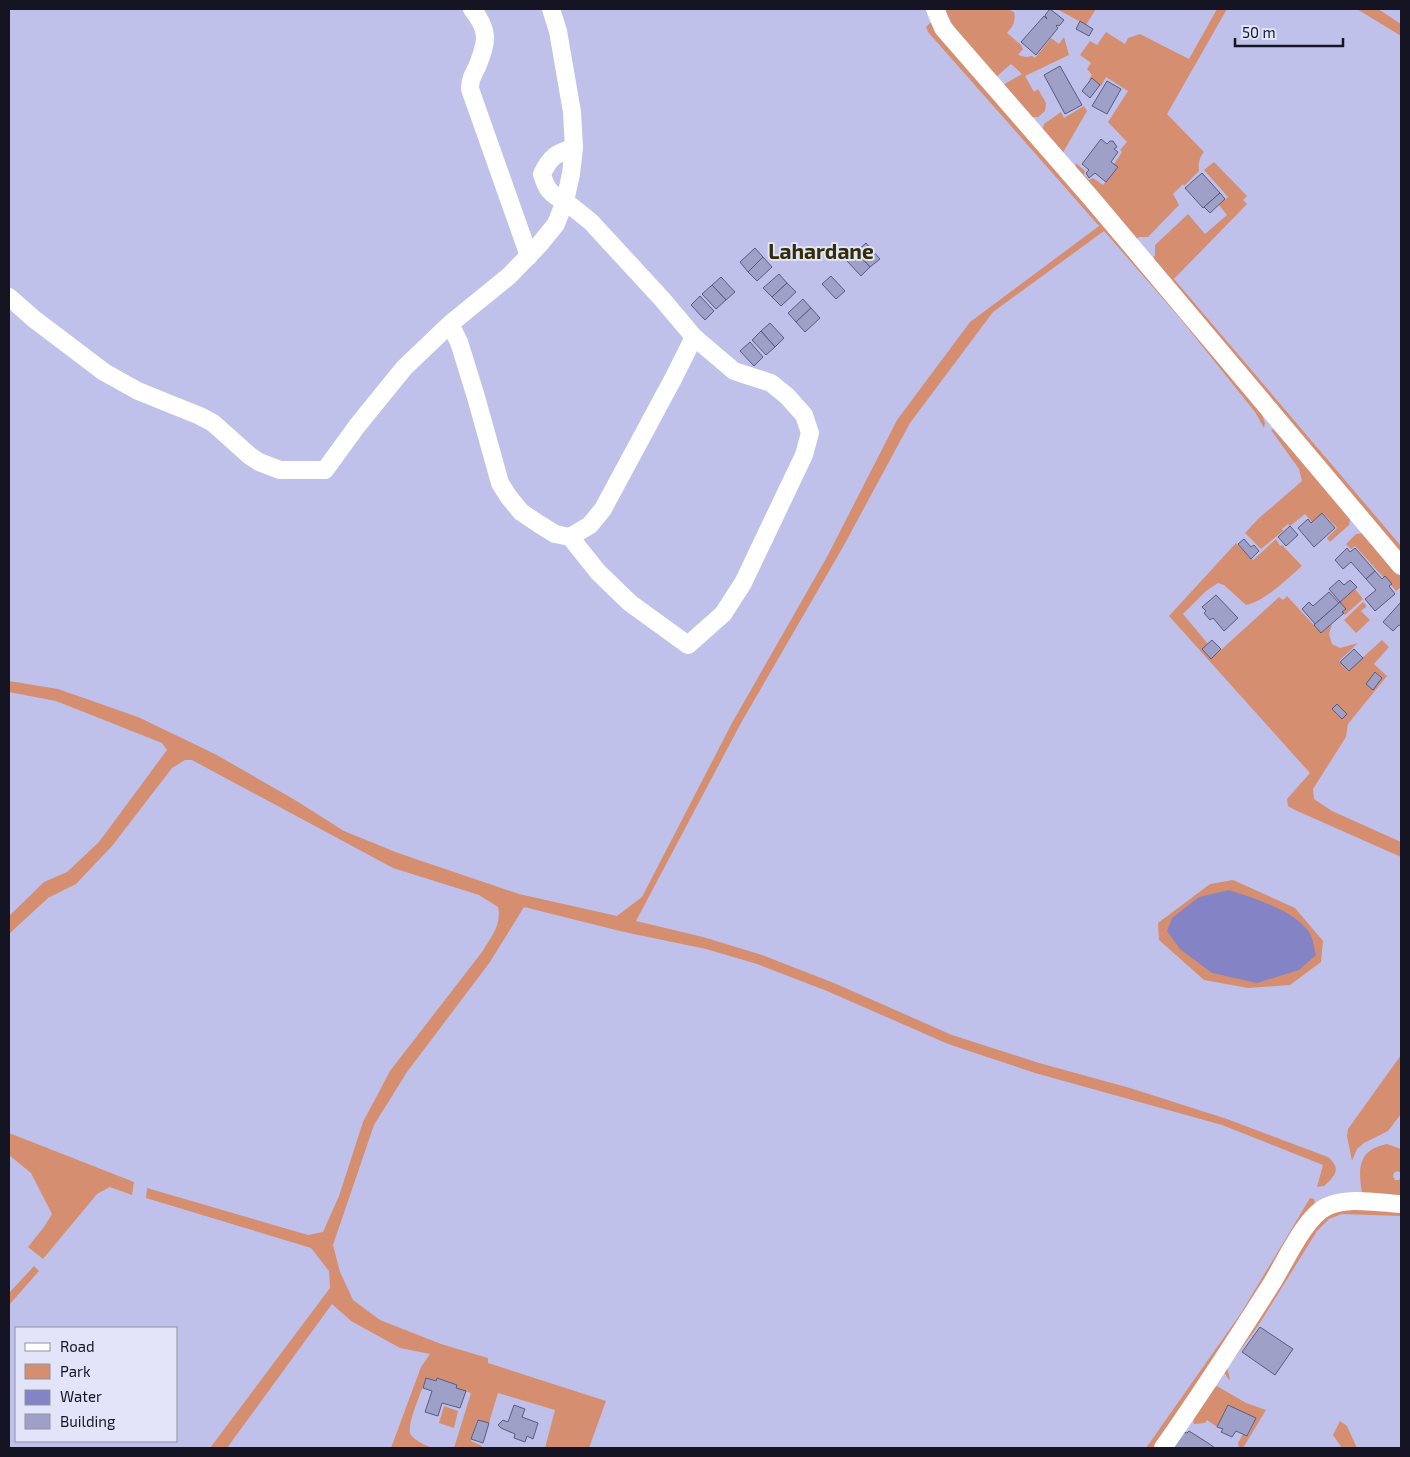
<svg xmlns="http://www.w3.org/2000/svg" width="1410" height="1457" font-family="'Exo 2',sans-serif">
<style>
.green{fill:#d68e71}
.water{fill:#8383c5}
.building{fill:#9ea0c8;stroke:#5a5b80}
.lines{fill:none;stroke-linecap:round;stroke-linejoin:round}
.minor{stroke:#fff;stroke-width:18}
.labels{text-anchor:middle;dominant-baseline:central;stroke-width:4;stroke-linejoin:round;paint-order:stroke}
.quarter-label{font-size:21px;font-weight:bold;fill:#322d02;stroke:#e2e4f9}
</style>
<rect width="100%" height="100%" fill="#bfc1eb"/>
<g class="green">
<path d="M946 9H1007L1014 12C1016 22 1013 26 1007 33L1021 45 1023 49 1018 55 1026 57 1032 56 1035 58 1051 38 1059 44 1064 37 1069 55 1025 76 1034 92 1038 89 1046 103 1045 111 1038 117H1030L1003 85 1022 74 1011 64 996 77C985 63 947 25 946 9Z"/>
<polygon points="1057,9 1096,9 1086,25"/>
<path d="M1217 9H1227L1167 114 1204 152C1199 158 1198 164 1199 171L1184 186 1183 184 1173 194 1179 205 1148 237H1139L1135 240 1075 172 1076 163 1085 171 1084 175 1089 180 1093 178 1103 185 1118 167 1114 164 1122 152 1120 150 1127 142 1108 122 1128 91 1106 77 1101 86 1092 79 1091 80 1089 79 1092 75 1087 69 1091 63 1080 55 1090 41 1097 45 1106 32 1125 44 1128 38 1140 34 1189 59Z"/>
<polygon points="1357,9 1378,9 1401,24 1401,36"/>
<path d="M930 23H932L1261 412 1265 423 1264 428 1255 412 1179 317 1104 231 993 312 910 423 843 547 741 723 636 921 703 937 762 955 834 983 952 1035 1039 1063 1130 1088 1227 1119 1328 1157C1342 1169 1335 1176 1324 1186L1317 1187 1323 1165 1222 1125 1035 1073 948 1044 827 991 757 964 706 949 624 932 524 907 490 962 407 1072 374 1125 333 1245 340 1272 353 1300 380 1320 441 1344 488 1358V1363L606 1401 589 1448H545L555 1410 498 1393 489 1423 477 1420 471 1439V1441L482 1446 481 1448H454L471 1393 456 1388 457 1385 437 1378 436 1381 426 1378C423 1389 405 1427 411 1435 416 1441 425 1445 432 1448H391L421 1367 430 1354 400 1348 351 1321 332 1304 227 1448H210L330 1288 329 1271 311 1248 146 1198 147 1188 308 1235 323 1232 339 1196 363 1122 390 1071 482 952C491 937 502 925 498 907L479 895 393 868 192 760H185L172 768 112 846 76 884 48 898 9 934V916L44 882 67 872 99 842 167 750 162 743 56 701 9 692V681L58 689 138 717 215 754 295 800 344 831 398 853 519 894 617 916 642 897 732 723 828 555 897 420 970 322 1099 226 928 32 926 27Z"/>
<polygon points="1084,106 1087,111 1061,156 1042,131 1044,124 1061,112 1064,118"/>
<polygon points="1214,162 1247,196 1243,200 1247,204 1174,279 1401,546 1401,559 1152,260 1155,255 1155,245 1188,214 1205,234 1227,215 1219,205 1228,197 1204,170"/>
<polygon points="1273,429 1351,516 1349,525 1330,542 1327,538 1337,528 1323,513 1312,522 1305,514 1290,526 1288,524 1282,529 1283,531 1261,549 1245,533 1258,519 1302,481 1299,469 1271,430"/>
<polygon points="1365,533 1401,576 1401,587 1396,591 1385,577 1384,578 1355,546 1351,549 1346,544 1356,534"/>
<path d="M1276 539 1280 546 1282 545 1302 566C1288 578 1264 602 1246 605L1224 585 1218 583 1206 591 1183 614 1208 644 1211 659 1279 597 1283 600 1287 596 1321 633 1332 624 1329 634 1332 644 1340 648 1358 643 1339 661 1348 671 1382 640 1389 647 1374 664 1387 676 1348 724 1346 737 1313 789 1314 799 1332 811 1401 842V857L1295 810 1288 806 1287 799 1310 773 1169 616 1236 543 1253 560Z"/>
<polygon points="1355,589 1363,599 1345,615 1342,612 1346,609 1340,602"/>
<polygon points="1363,602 1367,606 1361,611 1370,620 1356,633 1344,620"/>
<polygon points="1233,880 1295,908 1323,941 1321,962 1290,985 1248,988 1204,980 1159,940 1158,923 1210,884"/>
<polygon points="1401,1055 1401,1114 1388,1131 1364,1143 1357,1149 1352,1161 1347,1136 1348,1129"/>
<polygon points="9,1133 134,1182 132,1195 110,1187 97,1194 43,1259 28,1247 44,1227 52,1214 31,1173 9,1155"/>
<path d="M1387 1144 1401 1149V1176V1173L1397 1171 1394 1173 1393 1176 1395 1180H1399L1401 1177V1201L1362 1193C1358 1167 1358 1150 1387 1144Z"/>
<polygon points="1310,1198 1314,1199 1315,1203 1285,1252 1155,1448 1146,1448 1241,1313"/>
<polygon points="1339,1208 1401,1210 1401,1216 1342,1214 1329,1219 1317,1231 1258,1326 1227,1368 1230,1379 1229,1380 1224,1372 1310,1227"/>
<polygon points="34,1266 39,1271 9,1305 9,1293"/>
<path d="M1217 1386 1246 1403 1266 1410 1243 1448H1239L1238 1443 1243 1434 1248 1436 1256 1418 1228 1405 1217 1427 1207 1420 1205 1423 1194 1424C1191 1412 1206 1397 1212 1387Z"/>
<polygon points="444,1406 458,1411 454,1428 439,1423"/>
<polygon points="1340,1421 1347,1426 1357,1448 1342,1448 1333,1435"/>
</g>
<path class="water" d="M1229 890C1253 898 1294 910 1309 932 1313 938 1314 948 1316 955L1299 970 1257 983 1212 973 1180 949 1167 931 1172 918 1199 897Z"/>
<g class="building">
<polygon points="1050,9 1064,20 1059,26 1057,25 1056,26 1058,28 1036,55 1021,42 1044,16 1047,19 1045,15"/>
<polygon points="1080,21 1093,29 1089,36 1076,29"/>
<polygon points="1060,66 1082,105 1065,114 1044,75"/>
<polygon points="1092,78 1100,85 1090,98 1082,91"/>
<polygon points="1107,81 1121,89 1107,114 1092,106"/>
<polygon points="1101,139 1107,144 1110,141 1113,141 1117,147 1114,149 1118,152 1111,162 1118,167 1106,182 1095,173 1089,178 1086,173 1089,170 1082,164"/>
<polygon points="1202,173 1220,193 1203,208 1185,188"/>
<polygon points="1220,193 1225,199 1210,213 1204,207"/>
<polygon points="866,243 880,259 870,267 856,252"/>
<polygon points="755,248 763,257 748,272 740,262"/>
<polygon points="856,252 870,267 861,276 847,261"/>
<polygon points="763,257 772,267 757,281 748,272"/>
<polygon points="779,274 787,283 772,297 763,288"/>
<polygon points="831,276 845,291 836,299 822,284"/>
<polygon points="721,277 735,292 726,300 712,285"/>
<polygon points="787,283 796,292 781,306 772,297"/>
<polygon points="712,285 726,300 716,309 702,294"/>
<polygon points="700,296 714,311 705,320 691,305"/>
<polygon points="803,299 811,308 796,322 788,313"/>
<polygon points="811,308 820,318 805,332 796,322"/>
<polygon points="770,323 784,338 775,347 761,331"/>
<polygon points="761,331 775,347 766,355 752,340"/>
<polygon points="750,342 763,357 754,366 740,351"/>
<polygon points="1322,513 1335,528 1314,547 1298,528 1308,519 1311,523"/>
<polygon points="1290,526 1298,535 1286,546 1278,537"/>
<polygon points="1244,539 1251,547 1254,545 1259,551 1251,559 1238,544"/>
<polygon points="1347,548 1350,552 1355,548 1375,571 1366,579 1351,562 1343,569 1335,560"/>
<polygon points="1375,571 1382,579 1385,576 1392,584 1389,586 1395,594 1375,611 1365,599 1376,590 1366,579"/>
<polygon points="1339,580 1344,585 1350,580 1357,587 1340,602 1329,589"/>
<polygon points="1329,592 1339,603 1315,624 1302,609 1309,602 1313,606"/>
<polygon points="1216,595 1238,618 1224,631 1213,618 1210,620 1204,613 1206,611 1202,607"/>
<polygon points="1340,602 1346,609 1342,612 1344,613 1321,633 1314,625"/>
<polygon points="1401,602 1401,626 1399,625 1393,631 1383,622"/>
<polygon points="1212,640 1221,649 1211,659 1202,649"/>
<polygon points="1354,649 1363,658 1349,671 1340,662"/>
<polygon points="1375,672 1382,678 1373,690 1366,684"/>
<polygon points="1337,704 1347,714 1342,719 1332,709"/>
<polygon points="1260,1327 1293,1349 1275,1375 1242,1352"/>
<polygon points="426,1378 436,1381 437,1378 457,1385 456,1388 466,1391 460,1408 442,1403 438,1416 425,1412 432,1391 423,1388"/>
<polygon points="514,1405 525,1409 522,1417 538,1423 533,1439 527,1436 525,1442 514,1438 515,1434 501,1428 498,1425 503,1420 508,1422"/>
<polygon points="1228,1405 1256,1418 1247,1436 1236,1431 1232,1437 1221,1432 1223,1429 1217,1427"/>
<polygon points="478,1420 489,1423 483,1443 471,1439"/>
<polygon points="1189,1431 1208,1443 1215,1448 1170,1448 1183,1432 1187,1433"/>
</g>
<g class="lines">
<g class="minor">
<path d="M472 9C490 31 487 42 477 67 473 75 470 79 470 89L529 256"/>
<path d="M551 9 558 31 572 112 574 148 571 174 565 201C551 195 546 189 542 174 550 157 556 153 574 148"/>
<polyline points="935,9 943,28 1092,199 1401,566"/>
<polyline points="9,297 34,319 104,372 138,391 200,416 213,423 250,456 259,462 280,470 325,470 357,426 404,368 450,324 509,276 539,245 556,224 565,201 591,222 662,299 694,337 734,371 771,383 787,396 804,415 810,433 804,455 743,583 723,614 688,645 630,603 598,572 570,537 555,534 539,524 521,512 508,496 500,483 476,397 459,342 450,324"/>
<polyline points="570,537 590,525 603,509 673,379 694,337"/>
<path d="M1163 1448C1200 1395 1237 1338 1272 1283 1285 1262 1305 1217 1326 1207 1348 1196 1378 1203 1401 1204"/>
</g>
</g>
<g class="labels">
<g class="quarter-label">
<text x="821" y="250">Lahardane</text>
</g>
</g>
<rect width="1410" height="1457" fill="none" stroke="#141423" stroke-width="20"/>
<rect x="15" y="1327" width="162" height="115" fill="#e2e4f9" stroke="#9091a3"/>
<rect x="25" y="1343" width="25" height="8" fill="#ffffff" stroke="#9091a3"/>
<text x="60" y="1352" font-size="15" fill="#141423">Road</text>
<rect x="25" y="1364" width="25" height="15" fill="#d68e71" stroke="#9091a3"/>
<text x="60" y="1377" font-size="15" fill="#141423">Park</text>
<rect x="25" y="1390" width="25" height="15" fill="#8383c5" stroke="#9091a3"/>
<text x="60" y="1402" font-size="15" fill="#141423">Water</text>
<rect x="25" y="1414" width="25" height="15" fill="#9ea0c8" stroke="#9091a3"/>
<text x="60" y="1427" font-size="15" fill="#141423">Building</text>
<path d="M1235 38v8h108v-8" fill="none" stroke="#141423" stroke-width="2.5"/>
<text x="1242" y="38" font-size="15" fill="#141423" stroke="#e2e4f9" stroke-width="4" paint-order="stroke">50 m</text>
</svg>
